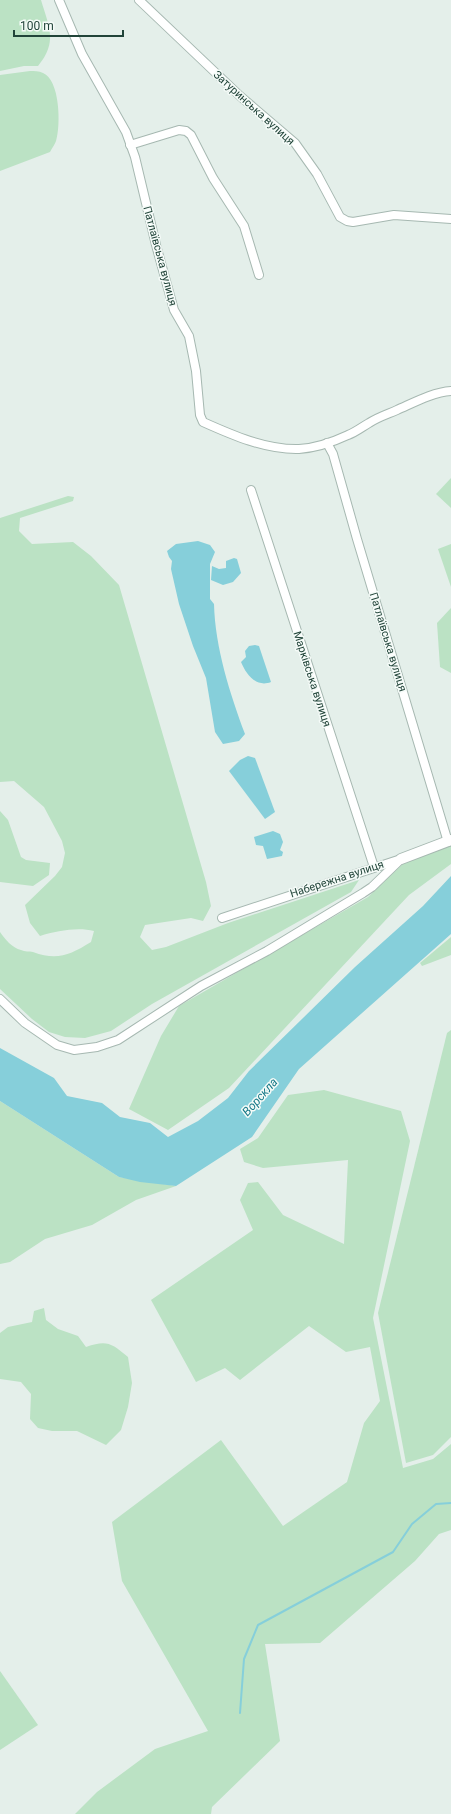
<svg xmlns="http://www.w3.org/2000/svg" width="451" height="1814" font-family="Roboto,sans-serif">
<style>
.green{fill:#bbe2c4}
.water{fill:#86cfda}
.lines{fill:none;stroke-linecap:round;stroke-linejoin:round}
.stream{stroke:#86cfda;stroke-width:2}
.minor-casing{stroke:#a6b8b1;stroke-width:10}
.tertiary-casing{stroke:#a6b8b1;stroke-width:12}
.minor{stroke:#fff;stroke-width:8}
.tertiary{stroke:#fff;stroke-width:10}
.labels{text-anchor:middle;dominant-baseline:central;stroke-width:3;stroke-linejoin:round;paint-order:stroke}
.street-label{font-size:11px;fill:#214439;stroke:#f5fbf8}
.water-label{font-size:12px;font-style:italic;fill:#137787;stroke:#f5fbf8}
</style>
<rect width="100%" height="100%" fill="#e4efea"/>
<g class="green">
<path d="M0 0H41C49 27 58 42 38 66H24L0 71Z"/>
<path d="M30 71C34 71 39 71 43 73 60 80 61 125 56 141 55 144 52 148 50 152L0 171V75Z"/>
<polygon points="451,478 451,508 436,494"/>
<path d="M68 496 74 497 73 501 20 518 19 531 32 544 73 542 91 556 119 585 206 882 211 906 203 921 191 918 145 925 140 937 152 950 166 947 228 923 359 880 351 892 152 1004 111 1031 85 1038 65 1037 49 1032 32 1019 0 989V932C5 939 12 948 21 950 25 952 29 951 33 952 57 961 70 955 91 942L94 931C77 927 57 931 40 936L30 923 25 905 55 876 62 867 65 853 62 841 44 807 14 781 0 782V518Z"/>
<polygon points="451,544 451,587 438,549"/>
<polygon points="451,608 451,673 440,667 437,623"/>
<polygon points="0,811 8,820 21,857 26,860 50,863 49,875 33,886 0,882"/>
<polygon points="451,844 451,864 409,895 229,1088 168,1130 129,1109 161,1036 179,1006 368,897 406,861"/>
<polygon points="451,937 451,955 422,966 420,963"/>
<polygon points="451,1030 451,1437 433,1455 406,1463 378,1313 447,1033"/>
<polygon points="324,1090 401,1111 410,1141 373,1318 403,1468 433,1459 451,1444 451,1530 439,1534 415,1561 320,1643 265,1644 280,1741 212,1807 211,1814 75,1814 97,1792 155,1749 208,1731 122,1581 112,1522 221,1440 283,1526 347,1482 364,1423 380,1401 370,1347 346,1352 309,1326 240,1380 225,1368 196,1382 151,1300 253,1230 240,1200 248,1183 258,1182 283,1215 344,1244 348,1160 263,1168 244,1162 240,1149 258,1138 288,1095"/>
<polygon points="0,1101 119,1177 176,1186 136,1200 92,1225 45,1239 10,1262 0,1264"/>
<path d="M44 1308 46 1320 58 1329 78 1336 86 1347C107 1340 111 1343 128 1357L132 1383 128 1407 121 1430 106 1445 77 1431H52L38 1428 30 1419 31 1394 21 1382 0 1379V1333L8 1327 32 1322 34 1311Z"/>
<polygon points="0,1671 38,1725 0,1750"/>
</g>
<g class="water">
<path d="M198 541 210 545 215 552 210 564V599L214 604C215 647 230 694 245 734L239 741 223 744 215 732 206 678 193 646 179 604 171 569 172 561 169 557 167 551 176 544Z"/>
<polygon points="234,558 237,559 241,573 233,582 223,585 211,580 212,566 219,569 226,568 226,561"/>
<path d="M255 645 259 646 271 682C256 688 246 674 241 662L246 657 245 651 249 646Z"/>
<polygon points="248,756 255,758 275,812 265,819 229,771 240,760"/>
<polygon points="273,831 280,834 283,842 280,850 283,852 282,856 267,859 263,846 256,845 254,837"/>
<polygon points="451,876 451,934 299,1069 252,1137 176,1186 140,1182 119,1177 0,1101 0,1048 54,1078 67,1096 102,1103 120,1117 150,1123 168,1137 198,1121 228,1098 249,1071 355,967 423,906"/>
</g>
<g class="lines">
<polyline class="stream" points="240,1713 244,1659 258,1625 393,1552 412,1524 436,1504 451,1503"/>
<g class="minor-casing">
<g id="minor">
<path d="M59 0 82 54 126 132 135 157 156 245 174 310 189 336 196 371 200 415 203 422C232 435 266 450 299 449 316 448 333 442 348 435 356 432 362 427 369 423 378 417 388 414 397 410 413 403 433 392 451 391"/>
<polyline points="139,0 240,96 295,143 317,174 340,217 347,221 353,222 394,215 451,219"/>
<polyline points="130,145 179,130 186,131 191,135 213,178 244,226 259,275"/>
<polyline points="327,443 333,454 357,539 448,842"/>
<polyline points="251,490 374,867"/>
<polyline points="222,918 398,860"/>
<polyline points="0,999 25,1023 57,1045 74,1050 97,1047 118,1040 201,986 267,951 363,893 372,887 401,859"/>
</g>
</g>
<g class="tertiary-casing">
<polyline id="tertiary" points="401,859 451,840"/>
</g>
<use href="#minor" class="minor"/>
<use href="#tertiary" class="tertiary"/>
</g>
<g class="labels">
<g class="street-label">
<text transform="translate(254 108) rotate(42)">Затуринська вулиця</text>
<text transform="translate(160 256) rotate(75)">Патлаївська вулиця</text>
<text transform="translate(388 642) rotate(73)">Патлаївська вулиця</text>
<text transform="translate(312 679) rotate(72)">Марківська вулиця</text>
<text transform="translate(337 879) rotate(-18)">Набережна вулиця</text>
</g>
<g class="water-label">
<text transform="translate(260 1097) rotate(-48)">Ворскла</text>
</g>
</g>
<path d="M14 30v6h109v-6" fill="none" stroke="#214439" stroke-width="2"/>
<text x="20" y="30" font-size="12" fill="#214439" stroke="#f5fbf8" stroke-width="3" paint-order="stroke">100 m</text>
</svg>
